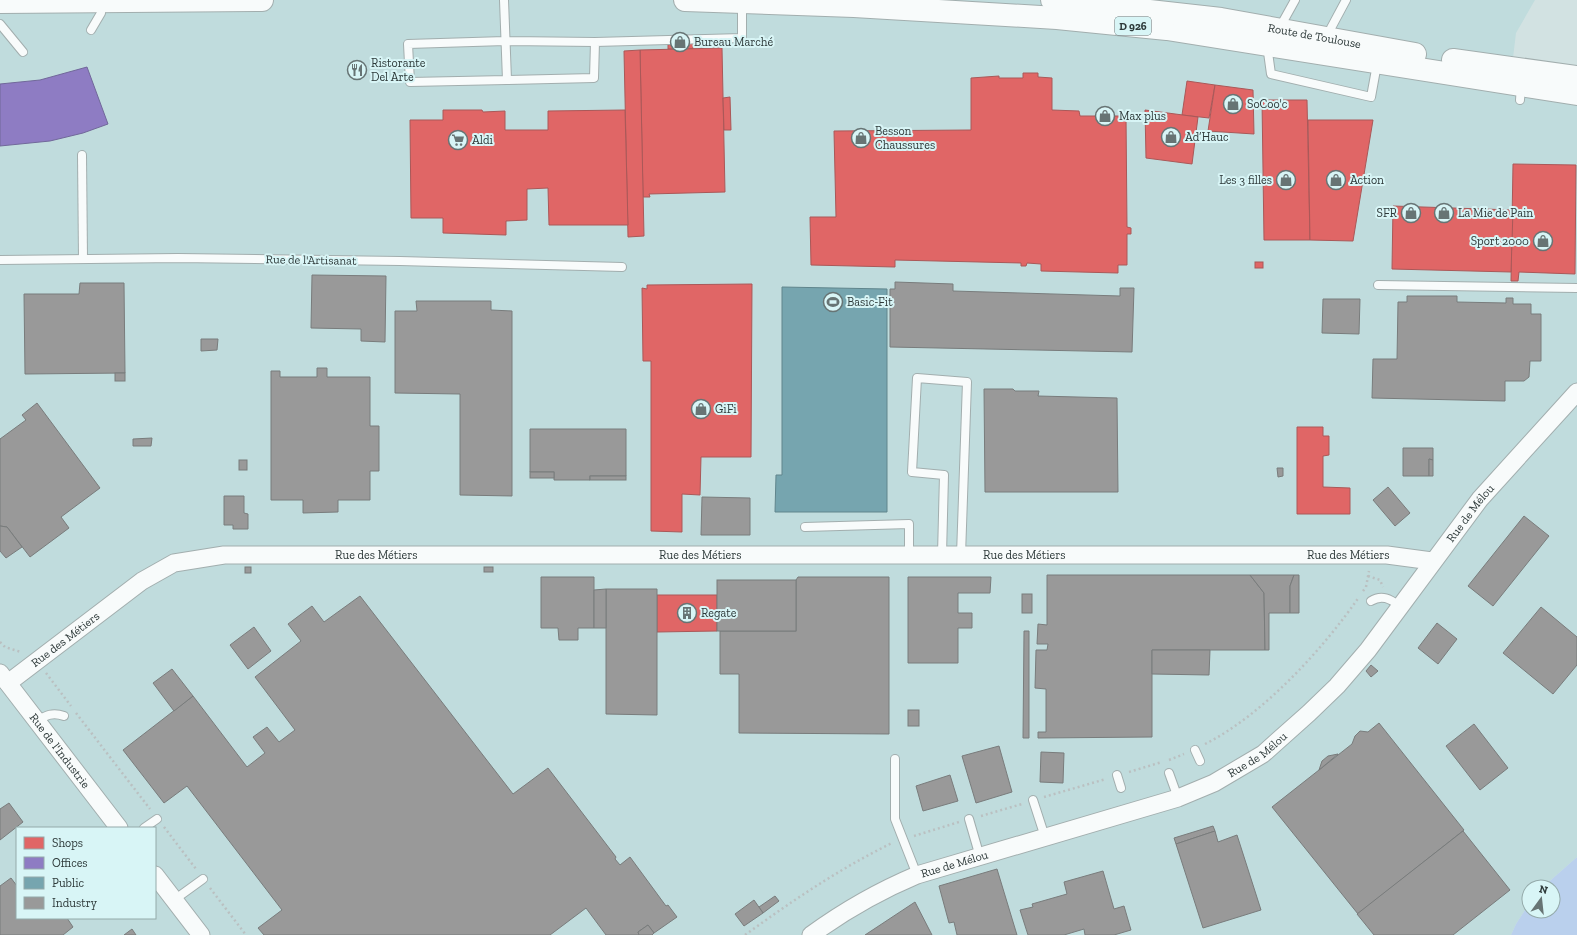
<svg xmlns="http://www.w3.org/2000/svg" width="1577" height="935" font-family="'Zilla Slab',serif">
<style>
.built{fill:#c0dcdd;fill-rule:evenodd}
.water{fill:#bad0ed}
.shops{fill:#e06666;stroke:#aa5858}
.offices{fill:#8e7cc3;stroke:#71689a}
.public{fill:#76a5af;stroke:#60858c}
.industry{fill:#999;stroke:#797c7c}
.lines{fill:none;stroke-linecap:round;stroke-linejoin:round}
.lane-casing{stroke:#a2aeae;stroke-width:10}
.street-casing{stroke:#a2aeae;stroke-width:19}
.primary-casing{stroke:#a2aeae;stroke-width:24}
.path{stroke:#bac0c1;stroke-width:2.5;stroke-dasharray:2 3;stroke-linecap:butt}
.lane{stroke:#f8fbfb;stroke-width:8}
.street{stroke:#f8fbfb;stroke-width:17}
.primary{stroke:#f8fbfb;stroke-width:22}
.labels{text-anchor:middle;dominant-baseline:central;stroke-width:4;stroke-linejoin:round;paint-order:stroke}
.shield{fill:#d8f5f6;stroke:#607172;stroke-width:1}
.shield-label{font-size:11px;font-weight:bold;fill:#2d3939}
.street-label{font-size:12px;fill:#2d3939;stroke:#d8f5f6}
.poi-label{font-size:12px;fill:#2d3939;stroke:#d8f5f6;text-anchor:start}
</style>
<rect width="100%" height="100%" fill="#d2e2e2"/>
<path class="built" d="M0 0H1535L1516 33 1513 58 1577 68V857L1543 887H1529V904L1516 924 1511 935H0ZM17 828H155V918H17Z"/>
<polygon class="water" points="1577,857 1577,935 1511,935 1516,924 1529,904 1529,911 1553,911 1553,887 1543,887"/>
<g class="shops">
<polygon points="693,41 693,49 668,49 668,42"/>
<polygon points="722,48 725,192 649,194 650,197 643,197 640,50"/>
<polygon points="640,50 644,236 628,237 624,51"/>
<polygon points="1023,73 1038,73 1038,77 1052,78 1052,110 1079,111 1080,116 1126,116 1127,227 1131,228 1131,234 1127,234 1127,265 1118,265 1118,273 1041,271 1041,264 1027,263 1026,266 1021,266 1021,263 895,260 895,267 811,265 810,217 836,217 834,131 971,130 971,78 999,76 999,78 1023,78"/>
<polygon points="1187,81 1215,85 1209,118 1182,115"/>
<polygon points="1215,85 1253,90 1254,134 1208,131"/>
<polygon points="730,97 731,130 724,130 723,98"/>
<polygon points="1262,100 1307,100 1310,240 1264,240"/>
<polygon points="443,110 482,110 483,112 505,111 505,130 548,130 548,111 625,110 628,225 549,225 548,188 527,189 527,220 506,221 506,235 443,233 443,218 411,218 410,120 443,120"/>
<polygon points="1145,110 1198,117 1192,164 1146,158"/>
<polygon points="1308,120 1373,120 1353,241 1310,240"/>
<polygon points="1513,164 1576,165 1575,274 1519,272 1518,281 1511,281"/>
<polygon points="1393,206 1513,210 1511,272 1392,269"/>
<rect x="1255" y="262" width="8" height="6"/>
<polygon points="752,284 751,457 701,457 700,495 682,494 682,532 651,531 651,361 643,361 642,288 647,289 647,285"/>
<polygon points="1297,427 1323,427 1323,436 1329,436 1329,455 1323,456 1323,487 1350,488 1350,514 1297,514"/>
<polygon points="657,595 717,595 717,631 657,632"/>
</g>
<polygon class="offices" points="87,67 108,124 83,133 50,141 0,146 0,84 40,80"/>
<polygon class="public" points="782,287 887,289 887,512 775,512 776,475 782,475"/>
<g class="industry">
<polygon points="312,275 386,276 385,342 361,341 361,329 311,328"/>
<polygon points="895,282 953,284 953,291 1120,296 1120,288 1134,288 1132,352 890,347 890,289 895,289"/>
<polygon points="80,283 124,283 125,373 25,374 24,294 79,294"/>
<polygon points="1407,296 1457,296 1457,302 1506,303 1506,298 1513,298 1513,304 1531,304 1531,314 1541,314 1541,361 1530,361 1529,377 1524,381 1505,381 1505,401 1372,398 1373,359 1397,359 1398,302 1407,302"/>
<polygon points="1323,299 1360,299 1359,334 1322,333"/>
<polygon points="416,301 491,301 491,310 512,311 512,496 460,495 460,394 395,393 395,311 417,311"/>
<polygon points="201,339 218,339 217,350 201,351"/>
<polygon points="317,368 327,368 327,377 370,377 370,426 379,426 379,471 370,471 370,500 338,500 338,512 303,513 303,500 271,500 271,371 280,371 280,377 317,377"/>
<rect x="115" y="373" width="10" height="8"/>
<polygon points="984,389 1013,389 1015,391 1039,391 1038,396 1117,398 1118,492 985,492"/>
<polygon points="37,403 100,488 61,517 69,528 30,557 7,527 0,526 0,439 26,420 22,415"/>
<polygon points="530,429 626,429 626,476 590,476 590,480 554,480 554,472 530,472"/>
<polygon points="152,438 151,446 133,446 133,439"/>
<polygon points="1403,448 1433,448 1433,460 1429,459 1429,476 1403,476"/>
<polygon points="1429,459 1433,460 1433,476 1429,476"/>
<rect x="239" y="460" width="8" height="10"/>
<polygon points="1277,468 1283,468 1283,476 1278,477"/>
<rect x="530" y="472" width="24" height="6"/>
<rect x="590" y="476" width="36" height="4"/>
<polygon points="1388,487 1410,513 1395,526 1373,500"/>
<polygon points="224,496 244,496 244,513 248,514 248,529 233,529 233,525 224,525"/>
<polygon points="702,497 750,498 750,535 701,535"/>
<polygon points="1524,516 1549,536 1493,606 1468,586"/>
<polygon points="0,526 7,527 22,547 6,558 0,551"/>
<rect x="245" y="567" width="6" height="6"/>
<rect x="484" y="567" width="9" height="5"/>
<polygon points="1047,575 1250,575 1264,593 1265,650 1152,650 1152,737 1038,738 1038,732 1046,732 1046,689 1035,688 1036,650 1047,650 1048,644 1037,644 1038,624 1047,625"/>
<polygon points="1250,575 1294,575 1290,586 1290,613 1269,613 1269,650 1265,650 1264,593"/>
<polygon points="1294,575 1299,575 1299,613 1290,613 1290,586"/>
<polygon points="541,577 594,577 594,628 578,628 578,640 559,640 558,628 541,628"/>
<polygon points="798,577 889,577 889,734 739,733 739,674 720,674 720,631 796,631 796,580"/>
<polygon points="908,577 991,577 990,593 958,593 958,613 972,613 972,628 958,628 958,663 908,663"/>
<rect x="717" y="580" width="79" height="51"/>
<polygon points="606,589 657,589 657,715 606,714"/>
<polygon points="606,589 606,628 594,628 594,590"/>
<rect x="1022" y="594" width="10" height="19"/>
<polygon points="360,596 513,794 548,768 616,857 615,859 620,865 630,857 666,906 668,905 677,917 654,933 648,925 638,932 639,935 606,935 586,908 550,935 264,935 258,928 282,910 187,786 164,803 123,750 193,696 247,767 265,753 253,737 267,727 279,742 295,730 255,677 301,641 288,624 312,606 324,622"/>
<polygon points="1541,607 1577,637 1577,665 1553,694 1503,653"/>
<polygon points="1437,623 1457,639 1438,664 1418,648"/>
<polygon points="254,627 271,651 248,669 230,645"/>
<polygon points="1024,631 1029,631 1029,738 1023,738"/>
<polygon points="1152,650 1210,650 1209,675 1152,674"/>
<polygon points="1371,665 1378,671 1371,677 1366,671"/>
<polygon points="172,669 193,696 174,711 153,683"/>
<rect x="908" y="710" width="11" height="16"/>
<polygon points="1379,723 1464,830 1358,914 1272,807 1352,744 1355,736 1360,731 1368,732"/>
<polygon points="1474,724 1508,768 1480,790 1446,746"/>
<polygon points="999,746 1012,792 976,803 962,756"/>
<polygon points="1041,752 1064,753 1063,783 1040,782"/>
<polygon points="1338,754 1319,770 1322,761 1328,756"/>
<polygon points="950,775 958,801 923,811 916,786"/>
<polygon points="9,803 23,822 0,840 0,809"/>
<polygon points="1213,826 1215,831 1176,844 1174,838"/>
<polygon points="1215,831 1218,842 1237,835 1261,910 1203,928 1176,844"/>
<polygon points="1463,831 1510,890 1453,935 1374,935 1357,914"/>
<polygon points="997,869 1017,935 957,935 954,922 949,923 939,886"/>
<polygon points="1103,871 1114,909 1124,906 1131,930 1114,935 1085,935 1084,929 1064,935 1028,935 1020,910 1033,907 1032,904 1067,894 1064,882"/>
<polygon points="11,878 17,886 17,918 67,918 73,927 63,935 0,935 0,886"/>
<polygon points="775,896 779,901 763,913 759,907"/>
<polygon points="754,900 763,913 744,926 735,914"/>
<polygon points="915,902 932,935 865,935"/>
<polygon points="648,925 654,933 652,935 639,935 638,932"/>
<polygon points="132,929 136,935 124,935"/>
</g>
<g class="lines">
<g class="lane-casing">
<g id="lane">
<polyline points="504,0 507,80 410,82 408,44 505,41 595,42"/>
<polyline points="0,24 23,52"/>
<polyline points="1280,27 1295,0"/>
<polyline points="91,30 101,13 101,3"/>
<polyline points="1329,38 1331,28 1346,0"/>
<polyline points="1267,45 1271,74 1371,97 1377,64"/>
<polyline points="507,80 594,78 595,42 742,38 742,2"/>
<polyline points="1520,100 1521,86"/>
<polyline points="82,155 83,259"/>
<polyline points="0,260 178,258 400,261 622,267"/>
<polyline points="1378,285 1577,288"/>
<polyline points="805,527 909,524 909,555"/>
<polyline points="942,555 944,475 912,472 917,378 967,382 961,555"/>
<path d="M1371 601C1382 594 1390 599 1400 606"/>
<path d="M37 721C46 715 53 712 64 716"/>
<polyline points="1195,750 1200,761"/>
<polyline points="895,759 895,819 917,875"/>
<polyline points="1169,773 1178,798"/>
<polyline points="1117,775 1121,788"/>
<polyline points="1033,800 1045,837"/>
<polyline points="969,819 980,857"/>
<polyline points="144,828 157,819"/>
<polyline points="174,900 203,879"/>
</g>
</g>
<g class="street-casing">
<g id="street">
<path id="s1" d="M0 673 119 828"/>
<path id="s2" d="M8 683 142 581 174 563 224 555H1387L1432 561"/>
<polyline points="155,875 201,935"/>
<path id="s3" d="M811 935C844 911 879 891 917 875L1178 798 1214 783 1263 754 1309 713 1337 686 1368 650 1480 499 1577 392"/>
</g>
</g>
<g class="primary-casing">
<g id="primary">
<polyline points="685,0 854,6 1057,18 1167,29 1577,94"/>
<path id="s4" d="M1052 0 1221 19 1415 54"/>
<polyline points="0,2 262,0"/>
<polyline points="1453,60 1577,77"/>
</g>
</g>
<g class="path">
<polyline points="1368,576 1380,580 1383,587"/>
<polyline points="1363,591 1366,587 1369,571"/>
<polyline points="0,642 5,647 21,652"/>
<polyline points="46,673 71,706"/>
<polyline points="76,713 150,809"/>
<path d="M1205 744C1263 715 1323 649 1359 597"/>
<polyline points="1169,760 1184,754"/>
<polyline points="1129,772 1162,762"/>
<polyline points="1044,797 1106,779"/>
<polyline points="981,816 1022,804"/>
<polyline points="164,827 196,869"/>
<polyline points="914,836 959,822"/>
<polyline points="210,888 246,935"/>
<path d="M745 935C792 901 839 869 892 843"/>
</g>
<use href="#lane" class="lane"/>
<use href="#street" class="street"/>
<use href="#primary" class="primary"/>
</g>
<defs>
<g id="shop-ring" transform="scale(1)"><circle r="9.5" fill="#d8f5f6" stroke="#677474" stroke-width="1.5"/><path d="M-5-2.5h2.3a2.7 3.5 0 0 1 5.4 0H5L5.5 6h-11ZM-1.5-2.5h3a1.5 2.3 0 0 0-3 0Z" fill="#677474"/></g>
<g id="restaurant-ring" transform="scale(1)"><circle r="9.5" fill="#d8f5f6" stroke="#677474" stroke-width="1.5"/><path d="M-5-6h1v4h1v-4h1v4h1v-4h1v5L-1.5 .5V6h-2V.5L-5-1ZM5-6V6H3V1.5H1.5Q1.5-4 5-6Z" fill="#677474"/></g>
<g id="supermarket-ring" transform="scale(1)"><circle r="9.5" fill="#d8f5f6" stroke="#677474" stroke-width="1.5"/><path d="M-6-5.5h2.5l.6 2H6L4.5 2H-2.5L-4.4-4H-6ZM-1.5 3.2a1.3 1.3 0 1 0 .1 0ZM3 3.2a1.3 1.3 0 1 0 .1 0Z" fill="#677474"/></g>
<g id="stadium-ring" transform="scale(1)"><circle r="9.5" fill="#d8f5f6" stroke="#677474" stroke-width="1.5"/><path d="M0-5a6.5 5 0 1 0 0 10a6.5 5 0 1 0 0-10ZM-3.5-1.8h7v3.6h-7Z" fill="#677474"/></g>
<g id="building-ring" transform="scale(1)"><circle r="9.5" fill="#d8f5f6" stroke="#677474" stroke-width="1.5"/><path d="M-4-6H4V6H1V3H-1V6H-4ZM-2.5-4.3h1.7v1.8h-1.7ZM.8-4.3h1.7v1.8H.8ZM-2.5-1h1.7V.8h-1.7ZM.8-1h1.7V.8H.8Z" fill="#677474"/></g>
</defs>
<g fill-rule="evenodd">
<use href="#shop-ring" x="680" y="42"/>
<use href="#restaurant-ring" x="357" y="70"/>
<use href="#shop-ring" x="1233" y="104"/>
<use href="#shop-ring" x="1105" y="116"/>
<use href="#shop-ring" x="1171" y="137"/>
<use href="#shop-ring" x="861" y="138"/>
<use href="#supermarket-ring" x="458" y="140"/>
<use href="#shop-ring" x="1286" y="180"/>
<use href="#shop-ring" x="1336" y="180"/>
<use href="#shop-ring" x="1411" y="213"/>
<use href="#shop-ring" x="1444" y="213"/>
<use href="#shop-ring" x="1543" y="241"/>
<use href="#stadium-ring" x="833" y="302"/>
<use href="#shop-ring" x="701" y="409"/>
<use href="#building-ring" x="687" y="613"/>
</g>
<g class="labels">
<rect class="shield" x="1115" y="17" width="36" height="18" rx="3"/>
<g class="shield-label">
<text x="1133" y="26">D 926</text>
</g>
<g class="street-label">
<text stroke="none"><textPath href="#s4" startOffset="265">Route de Toulouse</textPath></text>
<text transform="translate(311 260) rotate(1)">Rue de l'Artisanat</text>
<text stroke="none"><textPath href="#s3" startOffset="809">Rue de Mélou</textPath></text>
<text stroke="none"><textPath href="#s2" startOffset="408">Rue des Métiers</textPath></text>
<text stroke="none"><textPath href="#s2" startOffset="732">Rue des Métiers</textPath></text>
<text stroke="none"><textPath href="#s2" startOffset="1056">Rue des Métiers</textPath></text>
<text stroke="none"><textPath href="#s2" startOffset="1380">Rue des Métiers</textPath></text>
<text stroke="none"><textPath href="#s2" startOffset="72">Rue des Métiers</textPath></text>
<text stroke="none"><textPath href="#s1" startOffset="98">Rue de l'Industrie</textPath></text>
<text stroke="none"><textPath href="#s3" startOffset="485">Rue de Mélou</textPath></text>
<text stroke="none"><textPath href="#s3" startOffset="161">Rue de Mélou</textPath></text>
</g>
<g class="poi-label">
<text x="694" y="42">Bureau Marché</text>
<text x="371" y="63">Ristorante<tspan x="371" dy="14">Del Arte</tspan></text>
<text x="1247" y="104">SoCoo'c</text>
<text x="1119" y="116">Max plus</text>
<text x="875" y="131">Besson<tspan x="875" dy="14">Chaussures</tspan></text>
<text x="1185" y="137">Ad’Hauc</text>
<text x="472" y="140">Aldi</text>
<text x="1272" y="180" text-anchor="end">Les 3 filles</text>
<text x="1350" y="180">Action</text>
<text x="1397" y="213" text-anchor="end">SFR</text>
<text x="1458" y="213">La Mie de Pain</text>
<text x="1529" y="241" text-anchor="end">Sport 2000</text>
<text x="847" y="302">Basic-Fit</text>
<text x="715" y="409">GiFi</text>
<text x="701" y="613">Regate</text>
</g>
</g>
<rect x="16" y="827" width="140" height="92" fill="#d8f5f6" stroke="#94aaaa"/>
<rect x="24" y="837" width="20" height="12" fill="#e06666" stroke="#94aaaa"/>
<text x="52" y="847" font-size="12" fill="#2d3939">Shops</text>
<rect x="24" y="857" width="20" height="12" fill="#8e7cc3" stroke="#94aaaa"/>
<text x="52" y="867" font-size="12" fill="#2d3939">Offices</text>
<rect x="24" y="877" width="20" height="12" fill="#76a5af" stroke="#94aaaa"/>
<text x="52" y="887" font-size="12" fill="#2d3939">Public</text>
<rect x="24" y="897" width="20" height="12" fill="#999999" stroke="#94aaaa"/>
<text x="52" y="907" font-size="12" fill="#2d3939">Industry</text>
<g transform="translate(1541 899) rotate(15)"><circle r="19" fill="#d8f5f6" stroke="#94aaaa"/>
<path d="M0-3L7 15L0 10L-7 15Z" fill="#677474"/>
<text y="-6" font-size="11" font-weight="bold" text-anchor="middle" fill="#2d3939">N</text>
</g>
</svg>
